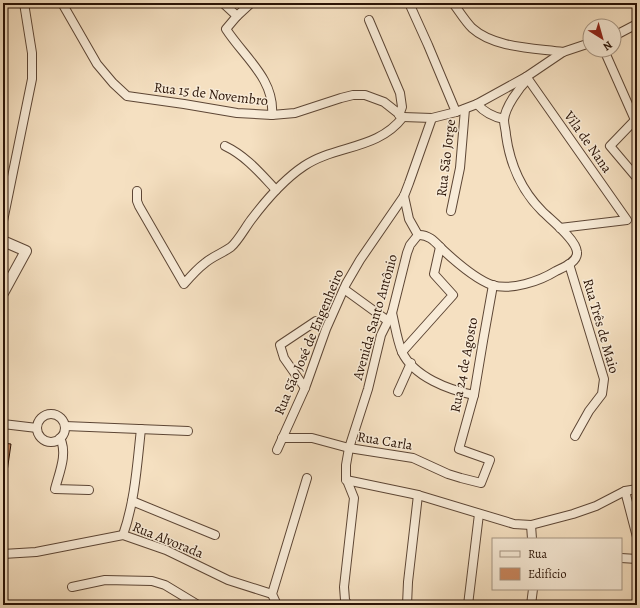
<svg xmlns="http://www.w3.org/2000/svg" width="640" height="608" font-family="Alegreya,serif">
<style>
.building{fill:#c8855c;stroke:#2a1306}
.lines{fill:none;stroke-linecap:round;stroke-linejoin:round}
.minor-casing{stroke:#5d4635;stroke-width:10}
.tertiary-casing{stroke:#5d4635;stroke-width:12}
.minor{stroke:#f8ebd7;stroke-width:8}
.tertiary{stroke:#f8ebd7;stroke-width:10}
.labels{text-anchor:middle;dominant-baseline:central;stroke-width:3;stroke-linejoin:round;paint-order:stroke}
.street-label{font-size:14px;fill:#2a1306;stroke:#f8ebd7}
</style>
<rect width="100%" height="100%" fill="#f5e0c1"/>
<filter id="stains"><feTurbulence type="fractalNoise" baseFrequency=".005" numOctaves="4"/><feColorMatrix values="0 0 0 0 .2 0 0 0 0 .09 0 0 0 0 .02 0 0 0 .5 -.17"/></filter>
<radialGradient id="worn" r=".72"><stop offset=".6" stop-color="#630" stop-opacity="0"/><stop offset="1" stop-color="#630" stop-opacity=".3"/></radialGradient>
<polygon class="building" points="3,443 11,444 7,472 3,472"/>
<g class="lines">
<g class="minor-casing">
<g id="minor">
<polyline points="62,3 97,64 113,83 127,96 184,104 237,113 272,115 295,113 341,98 353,95 365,95 384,102 403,117"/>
<polyline points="223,3 237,16"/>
<path d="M251 3 237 16 226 29C244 57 275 79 272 115"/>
<polyline points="409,3 428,45 456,112"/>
<path d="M453 3C459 11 465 21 472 28 494 48 534 48 563 52"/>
<polyline points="369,20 400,93 402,107 399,115"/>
<polyline points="614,36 637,24"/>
<polyline points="604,50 635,120"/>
<polyline points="528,79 627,220 560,228"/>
<path d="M477 104C485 113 493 117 504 119"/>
<polyline points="403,117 432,118 456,112 477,104 526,77 563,52 590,43"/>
<polyline points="637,118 610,146 637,178"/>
<path d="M225 146C246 156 260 173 276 190"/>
<path d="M137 191V201L139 206 184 284C190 277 197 269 205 263 213 256 223 253 231 247 238 241 245 228 251 220 266 200 283 180 304 166 335 145 378 150 403 117"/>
<polyline points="404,196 409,219 418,235"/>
<polyline points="451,211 460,168 465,109"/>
<polyline points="3,221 32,79 32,53 24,3"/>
<path d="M418 235C429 234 436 243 443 250 456 262 475 279 492 285 511 291 540 281 556 271 564 267 578 262 577 252 576 239 551 220 542 211 521 190 510 164 506 135 506 131 504 125 504 120 505 107 519 88 528 79L526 77"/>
<polyline points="569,264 604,379 602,394 589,411 575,436"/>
<polyline points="344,289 388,321"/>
<path d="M392 313C395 325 397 340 402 352 414 377 449 390 474 395"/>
<polyline points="402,352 453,295 434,274 440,247"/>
<polyline points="305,388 284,358 280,345 316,321"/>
<polyline points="398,392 411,363"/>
<circle cx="51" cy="428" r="14"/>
<polyline points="3,424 37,428"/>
<polyline points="65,426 188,431"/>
<path d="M60 438C68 454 59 473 55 489L89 490"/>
<polyline points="282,438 312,438 349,448 413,458 448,474 461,478 481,483 490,460 459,449 474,395 483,341 493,285"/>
<polyline points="277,450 305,388 326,329 346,284 360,260 404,196 409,183 432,118"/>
<polyline points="346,480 418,495 514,524 531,525 573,514 596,506 625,491 637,489"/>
<polyline points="625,491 637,537"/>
<polyline points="132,501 215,535"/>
<polyline points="531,525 532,539"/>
<path d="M123 535C135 501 137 465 141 429"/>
<polyline points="3,554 36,552 123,535 166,550 228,580 272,594"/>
<polyline points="621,558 637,559"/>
<polyline points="72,587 105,580 152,581 165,585 198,605"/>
<polyline points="277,605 272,594 307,478"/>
<polyline points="348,605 345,600 344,587 354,498 346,478 346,465 349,448 368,389 381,335 392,313 407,253 410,245 418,235"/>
<polyline points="407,605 408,582 418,495"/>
<polyline points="468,605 479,514"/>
<polyline points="531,605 533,589"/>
</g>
</g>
<g class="tertiary-casing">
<polyline id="tertiary" points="3,241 26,251 3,293"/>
</g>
<use href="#minor" class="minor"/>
<use href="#tertiary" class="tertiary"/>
</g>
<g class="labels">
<g class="street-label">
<text transform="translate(211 94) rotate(7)">Rua 15 de Novembro</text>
<text transform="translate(588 142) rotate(55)">Vila de Nana</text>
<text transform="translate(446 158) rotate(-83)">Rua São Jorge</text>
<text transform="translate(375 317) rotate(-74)">Avenida Santo Antônio</text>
<text transform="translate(601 326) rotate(74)">Rua Três de Maio</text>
<text transform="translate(309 342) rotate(-67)">Rua São José de Engenheiro</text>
<text transform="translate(464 365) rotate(-79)">Rua 24 de Agosto</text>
<text transform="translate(385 441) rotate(9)">Rua Carla</text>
<text transform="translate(168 540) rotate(22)">Rua Alvorada</text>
</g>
</g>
<rect width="640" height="608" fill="none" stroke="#f5e0c1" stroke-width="16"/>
<rect x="4" y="4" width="632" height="600" fill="none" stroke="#2a1306" stroke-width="2"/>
<rect x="8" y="8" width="624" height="592" fill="none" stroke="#2a1306"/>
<rect x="492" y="538" width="130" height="52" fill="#f8ebd7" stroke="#a69583"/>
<rect x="500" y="551" width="20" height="6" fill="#f8ebd7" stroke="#a69583"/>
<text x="528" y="558" font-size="12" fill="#2a1306">Rua</text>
<rect x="500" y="568" width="20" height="12" fill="#c8855c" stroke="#a69583"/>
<text x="528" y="578" font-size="12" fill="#2a1306">Edifício</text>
<g transform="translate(602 38) rotate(143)"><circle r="19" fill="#f8ebd7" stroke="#a69583"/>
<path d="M0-3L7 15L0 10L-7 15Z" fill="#8f2418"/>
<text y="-6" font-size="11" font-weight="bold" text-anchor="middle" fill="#2a1306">N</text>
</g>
<rect width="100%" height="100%" filter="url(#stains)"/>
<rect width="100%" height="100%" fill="url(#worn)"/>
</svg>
